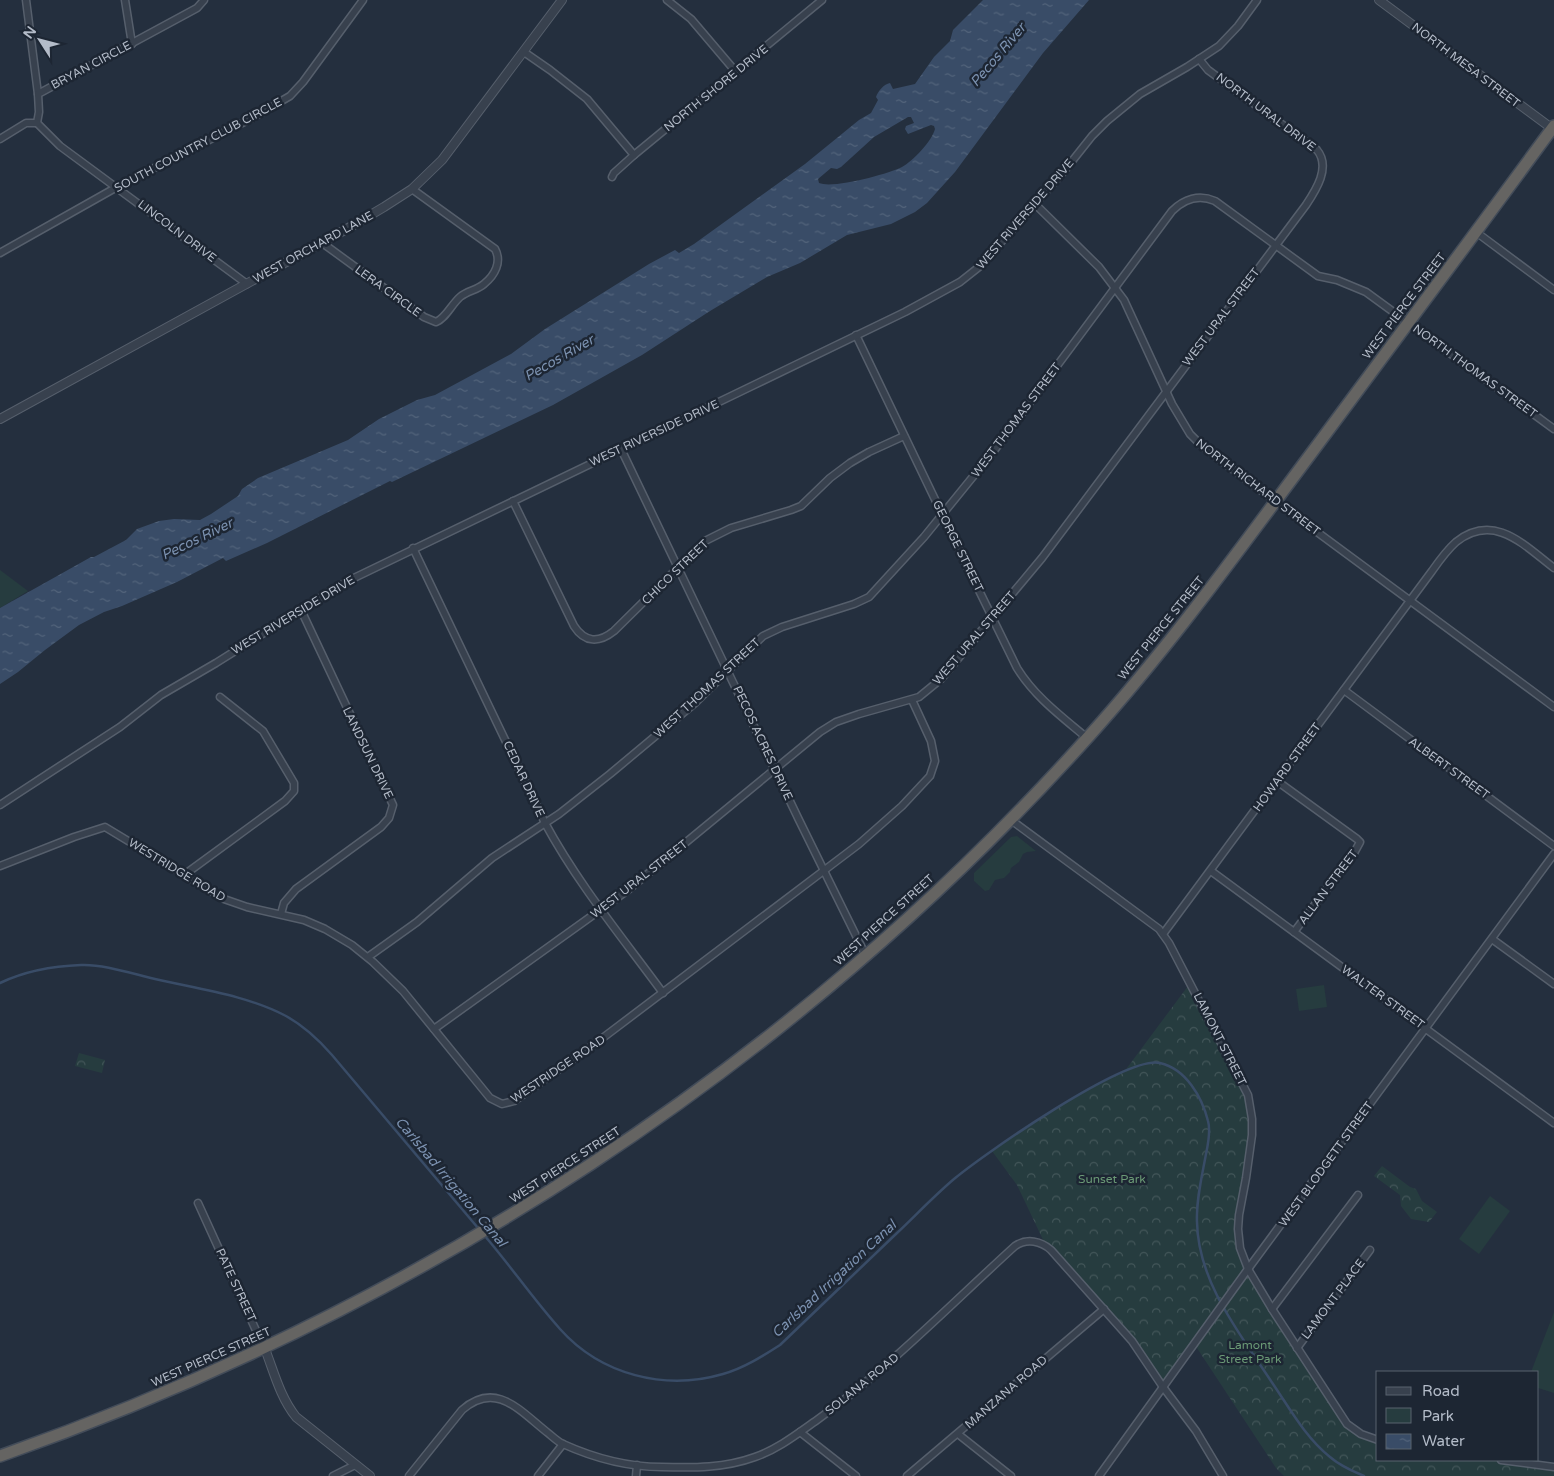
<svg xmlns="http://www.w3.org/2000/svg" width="1554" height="1476" font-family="'Varela Round',sans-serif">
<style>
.green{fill:#263c3f}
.forest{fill:url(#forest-crowns)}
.water{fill:url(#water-ripples);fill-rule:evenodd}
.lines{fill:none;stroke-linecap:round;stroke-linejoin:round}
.stream{stroke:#394c67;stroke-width:2.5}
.minor-casing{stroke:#565f6c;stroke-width:9}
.tertiary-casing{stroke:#565f6c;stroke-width:10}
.trunk-casing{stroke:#434c59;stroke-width:14}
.minor{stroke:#38414e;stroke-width:6}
.tertiary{stroke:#38414e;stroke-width:8}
.trunk{stroke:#656462;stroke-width:11}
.labels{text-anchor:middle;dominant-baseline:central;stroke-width:5;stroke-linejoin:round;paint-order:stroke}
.street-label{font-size:12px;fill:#b4bcc9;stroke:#1d2633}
.park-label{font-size:12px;fill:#6b9a76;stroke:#1d2633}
.water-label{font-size:14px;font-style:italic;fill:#7c92b1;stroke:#1d2633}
</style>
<defs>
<pattern id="forest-crowns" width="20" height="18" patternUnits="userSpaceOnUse" patternTransform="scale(1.25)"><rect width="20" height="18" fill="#263c3f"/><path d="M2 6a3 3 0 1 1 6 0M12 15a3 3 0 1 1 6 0" fill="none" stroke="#435659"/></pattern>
<pattern id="water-ripples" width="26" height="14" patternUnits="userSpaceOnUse" patternTransform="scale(1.25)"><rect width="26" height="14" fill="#394c67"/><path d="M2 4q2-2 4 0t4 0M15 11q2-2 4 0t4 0" fill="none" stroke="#53647b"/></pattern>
</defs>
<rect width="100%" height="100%" fill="#242f3e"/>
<g class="green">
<polygon points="0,570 28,591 0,608"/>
<polygon points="1017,836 1036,851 1027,852 1023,854 1019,862 1011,868 1010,872 1004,878 995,880 989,890 985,891 974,881 974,873 1011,837"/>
<polygon points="1324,985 1327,1007 1299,1011 1296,989"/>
<polygon points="1490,1196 1510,1211 1479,1254 1459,1239"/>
<polygon points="1554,1312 1554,1393 1538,1388 1538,1372 1531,1372"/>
</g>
<g class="forest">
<polygon points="1191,982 1243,1083 1252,1119 1239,1215 1243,1257 1346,1424 1378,1440 1378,1460 1501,1460 1554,1467 1554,1476 1284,1476 1276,1468 1195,1345 1163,1387 1132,1341 1046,1246 1017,1185 992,1151 1051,1111 1098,1083 1124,1072"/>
<polygon points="79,1053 105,1060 102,1073 75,1066"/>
<polygon points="1382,1166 1410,1187 1416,1189 1422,1201 1437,1212 1429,1222 1411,1219 1401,1206 1400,1195 1374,1176"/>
</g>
<path class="water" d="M983 0H1089L1043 53 955 172 927 203 915 212 891 224 847 235 800 263 767 277 710 311 642 355 553 405 392 482 390 481 267 543 226 561 223 558 177 582 122 606 104 612 79 625 45 650 18 672 0 684V608L91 557H94L126 540 137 529 159 521 174 519 200 520 211 514 238 496 242 489 258 478 348 440 379 419 417 400 435 395 511 354 545 329 649 264 675 250 679 253 694 244 805 164 859 120 871 113 878 100 876 97C878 91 884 84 890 83L893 89 915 84 934 57 950 41 953 30ZM908 117H911L914 123 906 126 905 129 908 134 931 125 934 126 935 129C932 141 913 161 902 167 888 174 833 189 819 183L818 179 831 168 837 169 841 167 874 137Z"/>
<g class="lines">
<g class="stream">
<path d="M0 983C25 971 54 966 81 965 104 964 133 974 155 979 198 989 246 995 286 1016 304 1026 318 1039 332 1055L478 1228"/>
<path d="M484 1235C510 1265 533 1299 560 1329 601 1375 665 1391 723 1374 744 1368 763 1356 780 1345 819 1308 858 1270 897 1233 916 1215 934 1196 954 1179 984 1154 1126 1055 1160 1063 1186 1069 1202 1097 1208 1121 1211 1131 1208 1144 1206 1154 1202 1176 1196 1200 1197 1222 1198 1283 1241 1335 1273 1384 1290 1409 1306 1438 1330 1457 1339 1465 1352 1471 1364 1476"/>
</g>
<g class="minor-casing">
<g id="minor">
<polyline points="26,0 38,94"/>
<polyline points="125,0 132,44"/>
<polyline points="667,0 691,19 736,72"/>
<polyline points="524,52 550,70 587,99 634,155"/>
<polyline points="37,123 60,146 247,284"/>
<polyline points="37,123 39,112 38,94 197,8 204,0"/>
<polyline points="0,139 26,123 37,123"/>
<polyline points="612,177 614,173 634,155 822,0"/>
<polyline points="1034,203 1099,267 1124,300 1172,404 1190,434 1202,446 1244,478 1554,707"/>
<polyline points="1476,232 1554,290"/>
<path d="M321 242 424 317 436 322C446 318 451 305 460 297 467 291 477 290 484 284 495 275 502 262 495 249L412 189"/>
<polyline points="0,253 117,187 252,118 290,96 303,82 363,0"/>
<path d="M856 335 967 566 1017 668C1035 697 1061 716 1087 738"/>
<polyline points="621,449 799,820 866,956"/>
<path d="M513 501 574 626C585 643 599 643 614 631L705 541 731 528 791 510 801 506 830 478 850 463 869 452 904 436"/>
<path d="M413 548 545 823C578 884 622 937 663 993"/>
<polyline points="1344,690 1554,846"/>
<polyline points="1277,781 1357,839 1360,842 1354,853 1294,932"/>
<polyline points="0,805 120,727 161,695 216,663 326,594 354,578 752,386 905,312 960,282 979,267 1065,170 1092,136 1107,121 1140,94 1187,67 1219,46 1238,26 1257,0"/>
<polyline points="1011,820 1159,929 1169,943 1248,1095 1252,1119 1252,1135 1246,1178 1239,1215 1238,1229 1240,1248 1248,1269 1272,1309 1347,1424 1361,1434 1378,1440"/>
<polyline points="0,866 74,837 105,827 224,899 247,907 304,920 325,929 352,945 373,962 403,991 490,1098 502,1104 514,1101 596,1043 859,844 902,806 930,776 935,761 931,741 912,700"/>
<polyline points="1211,871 1554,1123"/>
<polyline points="184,875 285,801 294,791 294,783 263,731 220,697"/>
<polyline points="281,914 284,903 296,889 381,827 389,818 393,805 301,610"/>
<path d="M1163 934 1432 571C1439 561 1447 550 1456 542 1494 512 1524 545 1554 568"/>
<polyline points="1492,939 1554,984"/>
<path d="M368 957 417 922 492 858 559 814 610 774 695 703 763 636 782 627 854 604 869 597 924 537 993 452 1172 211C1184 199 1199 194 1215 201L1318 276 1337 280 1366 292 1554 429"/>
<path d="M434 1029 628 890 820 732 836 722 859 714 919 697 941 679 1042 558 1306 205C1316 190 1331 167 1317 150L1208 70 1199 59"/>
<polyline points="198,1203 264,1348"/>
<polyline points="1272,1309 1358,1195"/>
<polyline points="1297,1348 1370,1250"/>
<polyline points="800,1432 856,1476"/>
<polyline points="958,1434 1011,1476"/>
<polyline points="1501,1460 1554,1467"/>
<polyline points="333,1476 355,1465"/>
<path d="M409 1476 462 1410C496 1380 520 1411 548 1433 553 1437 558 1442 563 1444 594 1458 629 1467 662 1467 694 1468 725 1468 755 1457 778 1449 797 1434 817 1420 888 1369 950 1305 1015 1246 1027 1238 1041 1241 1051 1250L1132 1341 1163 1387 1196 1431 1223 1476"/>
<polyline points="538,1476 563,1444"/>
<polyline points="636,1476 637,1465"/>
<polyline points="907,1476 1104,1309"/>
<polyline points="1099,1476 1248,1269 1554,854"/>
</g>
</g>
<g class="tertiary-casing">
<g id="tertiary">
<polyline points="1379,0 1554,130"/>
<polyline points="0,419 352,226 384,207 412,189 442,160 562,0"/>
<path d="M265 1349C274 1372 280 1397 296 1417L370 1476"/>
</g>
</g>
<g class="trunk-casing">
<path id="trunk" d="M0 1456C418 1309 794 1065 1090 735 1170 646 1239 550 1310 455 1392 345 1473 236 1554 126"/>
</g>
<use href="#minor" class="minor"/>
<use href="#tertiary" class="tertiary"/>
<use href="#trunk" class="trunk"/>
</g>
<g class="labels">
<g class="street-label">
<text transform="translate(91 65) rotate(-28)">BRYAN CIRCLE</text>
<text transform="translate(1466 65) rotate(37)">NORTH MESA STREET</text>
<text transform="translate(716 88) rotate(-39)">NORTH SHORE DRIVE</text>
<text transform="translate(1266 112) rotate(37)">NORTH URAL DRIVE</text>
<text transform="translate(198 145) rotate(-28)">SOUTH COUNTRY CLUB CIRCLE</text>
<text transform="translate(1025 214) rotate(-49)">WEST RIVERSIDE DRIVE</text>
<text transform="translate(177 231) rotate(37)">LINCOLN DRIVE</text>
<text transform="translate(313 247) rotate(-29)">WEST ORCHARD LANE</text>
<text transform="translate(388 291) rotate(36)">LERA CIRCLE</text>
<text transform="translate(1404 306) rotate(-53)">WEST PIERCE STREET</text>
<text transform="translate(1221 317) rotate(-53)">WEST URAL STREET</text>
<text transform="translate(1475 371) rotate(36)">NORTH THOMAS STREET</text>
<text transform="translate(1016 420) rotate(-53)">WEST THOMAS STREET</text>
<text transform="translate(654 433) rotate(-25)">WEST RIVERSIDE DRIVE</text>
<text transform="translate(1258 487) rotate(37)">NORTH RICHARD STREET</text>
<text transform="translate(958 546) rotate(64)">GEORGE STREET</text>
<text transform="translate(675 572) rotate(-44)">CHICO STREET</text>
<text transform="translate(293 615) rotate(-31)">WEST RIVERSIDE DRIVE</text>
<text transform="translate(1161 628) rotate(-51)">WEST PIERCE STREET</text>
<text transform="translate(974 638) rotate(-49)">WEST URAL STREET</text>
<text transform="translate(707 688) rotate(-43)">WEST THOMAS STREET</text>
<text transform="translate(763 743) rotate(65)">PECOS ACRES DRIVE</text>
<text transform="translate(368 753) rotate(64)">LANDSUN DRIVE</text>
<text transform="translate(1287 767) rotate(-54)">HOWARD STREET</text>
<text transform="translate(1449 768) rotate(36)">ALBERT STREET</text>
<text transform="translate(524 779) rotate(65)">CEDAR DRIVE</text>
<text transform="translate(177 870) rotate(31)">WESTRIDGE ROAD</text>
<text transform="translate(639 879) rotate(-38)">WEST URAL STREET</text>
<text transform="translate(1328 887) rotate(-53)">ALLAN STREET</text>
<text transform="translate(884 920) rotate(-42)">WEST PIERCE STREET</text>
<text transform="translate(1383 997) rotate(36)">WALTER STREET</text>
<text transform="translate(1220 1039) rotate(63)">LAMONT STREET</text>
<text transform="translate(558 1069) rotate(-34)">WESTRIDGE ROAD</text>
<text transform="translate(1326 1164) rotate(-54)">WEST BLODGETT STREET</text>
<text transform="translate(565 1165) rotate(-33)">WEST PIERCE STREET</text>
<text transform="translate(236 1285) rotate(65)">PATE STREET</text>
<text transform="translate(1333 1299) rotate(-53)">LAMONT PLACE</text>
<text transform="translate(211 1357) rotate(-24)">WEST PIERCE STREET</text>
<text transform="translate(862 1384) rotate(-39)">SOLANA ROAD</text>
<text transform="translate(1006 1392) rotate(-41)">MANZANA ROAD</text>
</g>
<g class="park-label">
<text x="1112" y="1179">Sunset Park</text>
<text x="1250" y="1345">Lamont<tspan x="1250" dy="14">Street Park</tspan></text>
</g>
<g class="water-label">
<text transform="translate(998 55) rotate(-50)">Pecos River</text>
<text transform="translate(559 358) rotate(-30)">Pecos River</text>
<text transform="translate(197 539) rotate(-26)">Pecos River</text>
<text transform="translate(451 1182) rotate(50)">Carlsbad Irrigation Canal</text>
<text transform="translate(834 1279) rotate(-43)">Carlsbad Irrigation Canal</text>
</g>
</g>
<rect x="1376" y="1371" width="162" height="90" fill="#1d2633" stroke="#59626f"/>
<rect x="1386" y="1387" width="25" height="8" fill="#38414e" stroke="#59626f"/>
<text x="1422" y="1396" font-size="15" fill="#b4bcc9">Road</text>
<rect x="1386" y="1408" width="25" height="15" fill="#263c3f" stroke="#59626f"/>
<text x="1422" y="1421" font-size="15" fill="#b4bcc9">Park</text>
<rect x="1386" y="1434" width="25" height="15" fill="url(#water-ripples)" stroke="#59626f"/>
<text x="1422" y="1446" font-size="15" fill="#b4bcc9">Water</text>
<g transform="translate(40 40) rotate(306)" stroke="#1d2633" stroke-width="4" paint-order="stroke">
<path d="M0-4L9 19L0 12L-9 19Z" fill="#b4bcc9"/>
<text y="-8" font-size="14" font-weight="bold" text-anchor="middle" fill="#b4bcc9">N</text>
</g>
</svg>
